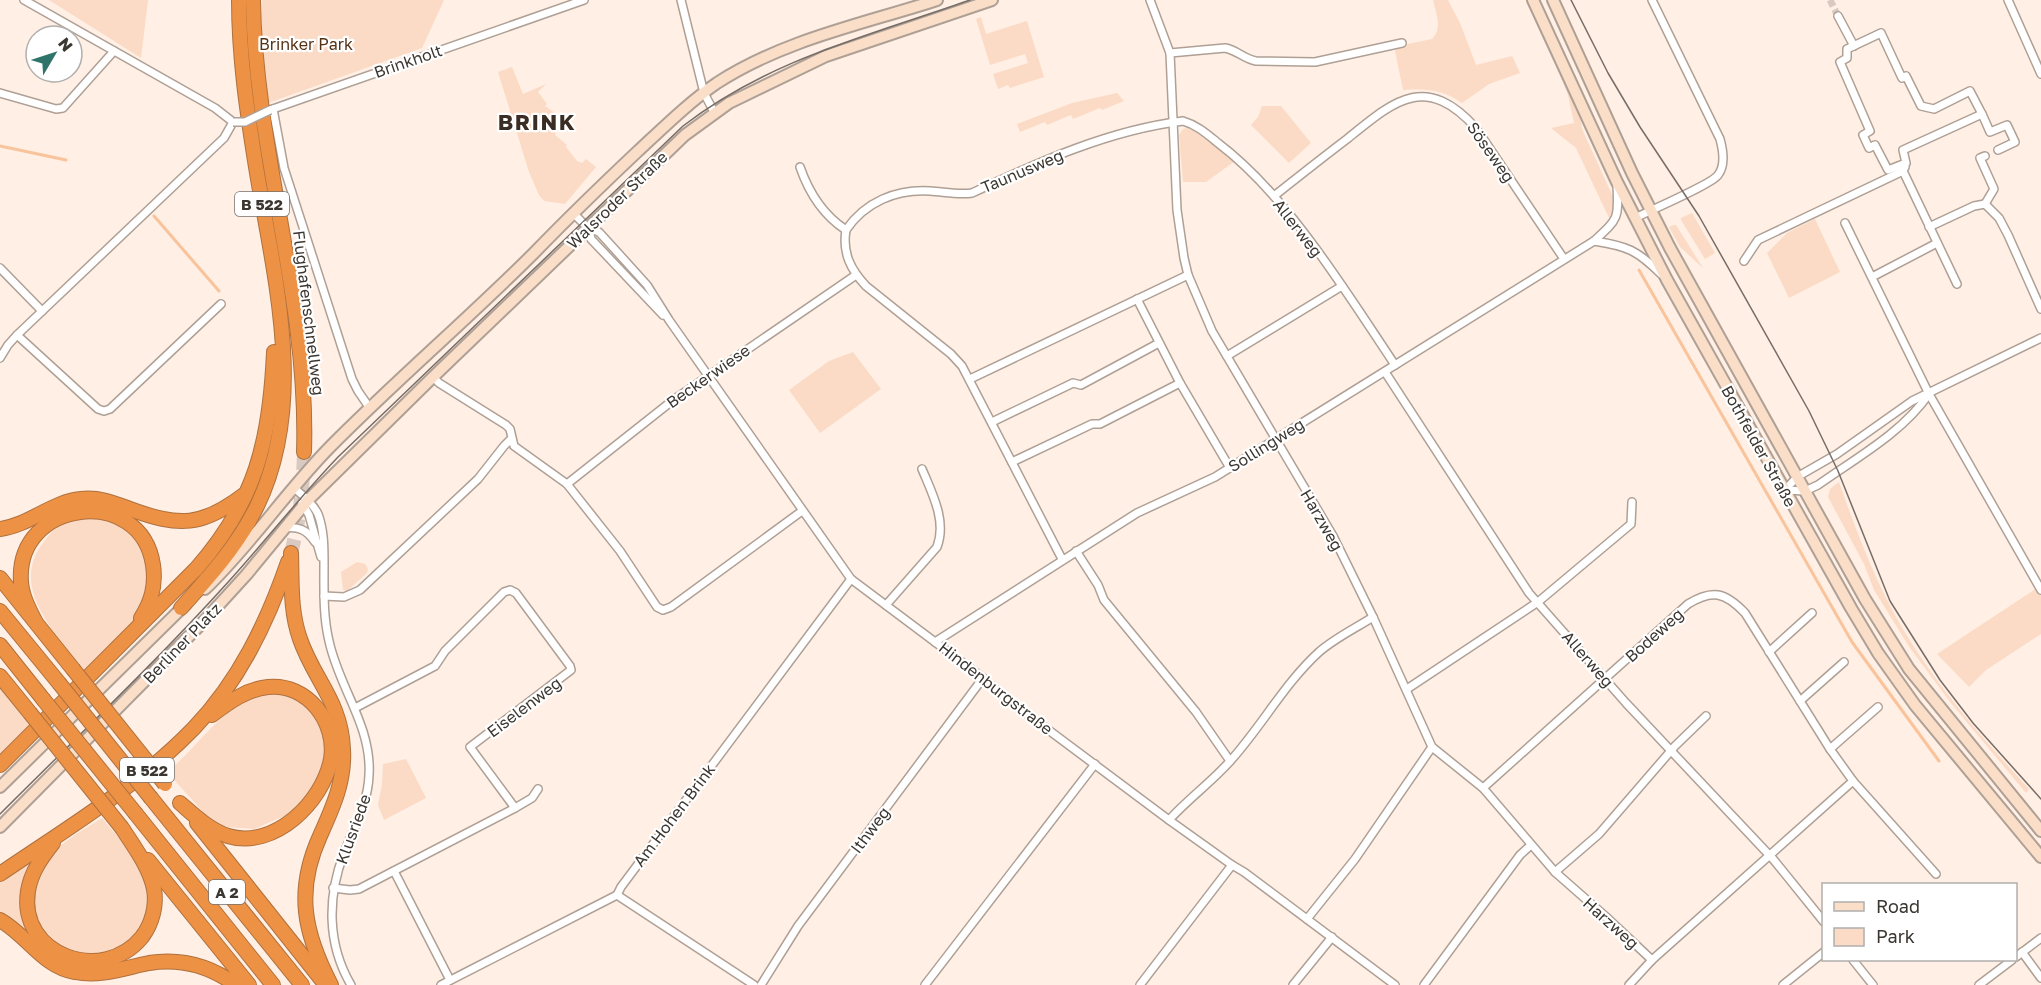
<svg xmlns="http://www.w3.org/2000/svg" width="2041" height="985" font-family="'Golos Text',sans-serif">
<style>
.green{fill:#fbdbc5}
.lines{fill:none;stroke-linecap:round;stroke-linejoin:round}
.stream{stroke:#f9c39b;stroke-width:3}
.street-tunnel{stroke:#d8cac0;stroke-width:7;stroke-dasharray:7 3.5;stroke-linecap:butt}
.highway-tunnel{stroke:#d8cac0;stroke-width:14;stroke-dasharray:14 7;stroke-linecap:butt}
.street-casing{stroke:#afa096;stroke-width:10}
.secondary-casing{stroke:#afa096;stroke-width:14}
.highway-casing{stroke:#af713e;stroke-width:16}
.street{stroke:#fff;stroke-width:7}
.secondary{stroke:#fadec7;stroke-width:10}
.highway{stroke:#ed9145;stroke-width:14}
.tram{stroke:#766d67;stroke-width:1.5}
.street-bridge-casing{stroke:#afa096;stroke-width:10;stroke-linecap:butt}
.highway-bridge-casing{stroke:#af713e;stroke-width:16;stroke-linecap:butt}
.street-bridge{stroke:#fff;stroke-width:7}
.highway-bridge{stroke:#ed9145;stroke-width:14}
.labels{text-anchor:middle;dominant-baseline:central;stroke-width:4.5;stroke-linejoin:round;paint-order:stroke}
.shield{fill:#fff;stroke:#76726f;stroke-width:1.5}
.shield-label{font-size:15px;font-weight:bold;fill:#3c3631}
.park-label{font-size:16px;fill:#563215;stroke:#fff}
.street-label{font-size:16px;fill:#3c3631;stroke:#fff}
.district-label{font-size:22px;font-weight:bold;letter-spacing:1.5px;fill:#392d24;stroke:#fff}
</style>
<rect width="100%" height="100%" fill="#ffefe4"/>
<g class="green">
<polygon points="49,0 148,0 141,58"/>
<polygon points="262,0 444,0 422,48 268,103 261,26"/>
<path d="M1433 0H1448L1460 23 1476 65 1512 56 1520 73 1489 84 1462 103C1444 90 1424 88 1403 90L1395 51 1398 46 1432 39C1443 28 1436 14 1433 0Z"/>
<polygon points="981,17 986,34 1027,21 1044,77 1010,88 1008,85 998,89 993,74 1028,63 1025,54 990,65 976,19"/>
<polygon points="512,67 523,94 546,84 538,92 547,104 545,106 555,113 547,121 550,124 549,126 556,133 555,135 567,145 566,147 577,161 582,163 586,159 596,167 565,204 544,201 539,195 529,172 498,72"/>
<polygon points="1563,82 1566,82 1580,113 1582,129 1614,199 1614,210 1609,218 1576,148 1551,128 1574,123 1568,95"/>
<polygon points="1117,93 1124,101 1102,110 1100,108 1073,119 1071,115 1047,125 1045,122 1020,132 1017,124 1072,103"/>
<polygon points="1262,106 1281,106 1311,143 1289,163 1251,125 1258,117"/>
<polygon points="1187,128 1191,129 1235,161 1206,182 1183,182 1179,135 1183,129"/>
<polygon points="1692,213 1715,253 1705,259 1681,220 1681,218"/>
<polygon points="1815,219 1840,272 1789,298 1767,253 1787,233"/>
<polygon points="1674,225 1676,225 1703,268 1680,247 1669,227"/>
<polygon points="853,352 881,389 820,433 789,390 829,361"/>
<path d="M1839 482C1853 522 1868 562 1887 600 1923 671 1976 731 2029 789L2026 793 1951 703 1910 648 1874 590 1864 564 1828 497 1830 489Z"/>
<path d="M97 516 128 529 145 552 150 584 133 623 85 671C58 636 8 588 43 543 61 519 68 519 97 516Z"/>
<polygon points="357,562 365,564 368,569 367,573 347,591 343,590 341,572"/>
<polygon points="2037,588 2041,596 2041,634 1986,670 1969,687 1937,654"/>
<polygon points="0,686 32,726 0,755"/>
<path d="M266 694H282L300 701 313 711 323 729 326 753 316 785 296 811 254 829 228 827 216 823 204 813 167 772C199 747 223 703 266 694Z"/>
<polygon points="406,759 426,798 384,820 378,805 382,784 383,764"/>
<path d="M102 818C116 835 136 856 143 877 150 894 150 914 140 929 129 946 120 951 100 954 94 954 87 956 82 955 78 955 73 952 69 951 34 937 25 894 45 863 58 843 83 830 102 818Z"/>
<polygon points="38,856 31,868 37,941 0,914 0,882"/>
</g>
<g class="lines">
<g class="stream">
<polyline points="0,146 66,160"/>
<polyline points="154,216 219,291"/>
<polyline points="1639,270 1852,642 1939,761"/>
</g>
<polyline class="street-tunnel" points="1830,0 1838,16"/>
<path class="highway-tunnel" d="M291 553C300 520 303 486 304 452"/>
<g class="street-casing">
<g id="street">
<polyline points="681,0 704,93 714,112"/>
<polyline points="1150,0 1170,53 1177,210 1184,258 1188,275 1212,331 1333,536 1373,617 1432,747 1483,788 1555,872 1605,916 1652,960"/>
<polyline points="2008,0 2041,74"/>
<polyline points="1838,16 1854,46"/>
<polygon points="1881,33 1902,78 1906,76 1921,106 1934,109 1970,91 1982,114 1903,150 1906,163 1888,170 1875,145 1869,148 1863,135 1870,131 1840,62 1847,58 1847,49"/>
<path d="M1170 53 1225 48C1237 50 1244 59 1256 61L1315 62 1402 43"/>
<polyline points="0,93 56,109 63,108 114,51"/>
<polyline points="273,109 284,168 352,379 358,391 369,407"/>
<polyline points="270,110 584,0"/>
<polyline points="1982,114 1990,132 2007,125 2015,142 1998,150"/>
<path d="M800 167C809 193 823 215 846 230 842 253 851 270 866 286L951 354 962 366 1062 559"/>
<polyline points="1905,167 1903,171 1957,284"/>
<path d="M1274 196C1298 177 1322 158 1347 139 1394 101 1425 72 1476 128L1564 259"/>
<polyline points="1985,204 1999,218 2008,235 2041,309"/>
<polyline points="1985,204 1994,189 1980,158 1985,156"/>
<polyline points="573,213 589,229 599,232 647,285 669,320 851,579 983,678 1003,696 1169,820 1232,865 1244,872 1395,985"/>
<path d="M1635 218C1649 211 1712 184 1718 175 1726 165 1723 150 1720 139L1652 0"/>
<polyline points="1845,223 1929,394 2041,590"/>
<polyline points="1929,227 1974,206 1985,204"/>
<polyline points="589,229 591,239 663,315"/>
<path d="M846 230C865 202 896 189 930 191 945 192 958 195 972 193 1039 162 1109 130 1183 121 1197 125 1207 134 1218 143 1288 196 1346 292 1395 365"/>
<path d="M1594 241C1627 246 1637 250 1661 274"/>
<polyline points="1744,261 1758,240 1903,171"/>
<polyline points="0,268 42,311"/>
<polyline points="1872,277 1937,243"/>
<polyline points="1137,299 1180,383 1230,468"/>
<polyline points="17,335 98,409 104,411 110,409 221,304"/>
<polyline points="1227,356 1342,286"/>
<polyline points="0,358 8,345 17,335 224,138 233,122 215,108 24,0"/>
<polyline points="1385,372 1529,593 1626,703 1773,859 1824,922"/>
<polyline points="433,377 439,383 506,425 510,429 514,446 567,484 620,551 657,607 663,610 671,607 802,511"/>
<polyline points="970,379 1188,275"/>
<polyline points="992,422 1073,383 1081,385 1159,343"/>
<polyline points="1012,462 1092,424 1100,424 1180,383"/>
<polyline points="567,484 672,401 856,275"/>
<path d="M294 488C302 495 313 503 318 514 324 530 324 547 324 564 324 590 323 616 329 641 339 688 372 726 369 775 368 804 354 827 344 853 327 897 327 944 351 985"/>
<polyline points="1785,490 1797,477 1837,454 1912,401 2041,338"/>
<path d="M1785 490 1805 491 1818 485C1856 458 1902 433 1929 394"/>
<polyline points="302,503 309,515 321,557"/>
<path d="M284 528C299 526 307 530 315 542"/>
<polyline points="1076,551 1098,585 1104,600 1196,712 1230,761"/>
<polyline points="324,596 344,597 360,590 478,479 504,446 511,439"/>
<path d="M886 605 937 547C947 521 932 493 922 469"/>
<path d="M935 642 1137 513 1215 477 1594 241C1618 219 1619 219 1617 186"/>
<polyline points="1769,652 1812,613"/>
<polyline points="1407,689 1538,602 1631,524 1632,502"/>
<polyline points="1800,701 1844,662"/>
<polyline points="355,708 435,666 445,651 504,592 510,590 516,593 570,666 571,670 470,747 515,808"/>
<polyline points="1830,749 1878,707"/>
<path d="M1483 788 1688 604C1712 589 1725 592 1745 613L1830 749 1853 781 1936 874"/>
<path d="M1169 820C1189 798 1213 781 1232 759 1263 724 1285 683 1319 652 1335 638 1356 628 1373 617"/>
<polyline points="394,871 450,980"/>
<polyline points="1555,872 1599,834 1675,746 1706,716"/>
<polyline points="333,888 350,890 359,889 515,808 532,798 538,789"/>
<polyline points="617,895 754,985"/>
<polyline points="1307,919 1355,859 1432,747"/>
<polyline points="2022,952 2041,978"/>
<polyline points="2016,957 2041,938"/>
<polyline points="1853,960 1873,985"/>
<polyline points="441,985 617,895 621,887 851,579"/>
<polyline points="761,985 798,926 983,678"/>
<polyline points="925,985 1095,764"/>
<polyline points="1140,985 1232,865"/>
<polyline points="1293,985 1332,937"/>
<polyline points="1424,985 1520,855 1531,845"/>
<polyline points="1629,985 1652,960 1853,781"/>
<polyline points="1783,985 1824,952"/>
<polyline points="1979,985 2012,960"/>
</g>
</g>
<g class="secondary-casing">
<g id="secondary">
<polyline points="1533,0 1616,180 1667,280 1851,608 1878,653 1915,705 2041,857"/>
<polyline points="1553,0 1632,173 1670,248 1865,599 1909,669 2041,831"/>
<path d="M205 589C250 546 285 493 329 448 395 381 467 320 534 253 568 218 602 185 637 152 663 128 688 103 717 83 783 40 863 24 937 0"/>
<polyline points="0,787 186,604"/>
<polyline points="0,827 206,619 247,574 308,500 433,377 685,135 729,103 826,56 992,0"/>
</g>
</g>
<g class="highway-casing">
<g id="highway">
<path d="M253 0C255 152 309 299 304 452"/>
<path d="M0 529C30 525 51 502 81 499 99 497 114 503 130 509 179 527 202 527 245 494"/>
<path d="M291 553C292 582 290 611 300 639 314 680 341 701 343 749 345 781 333 807 320 836 295 891 304 933 331 985"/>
<polyline points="0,578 73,669"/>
<path d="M181 608C210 576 238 545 257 506 308 400 274 277 256 167 247 111 239 56 239 0"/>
<polyline points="0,611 59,683"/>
<path d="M35 621C29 609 22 596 21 582 15 499 141 484 153 565 156 585 152 601 141 618"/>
<polyline points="0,645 43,699"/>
<polyline points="0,676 30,713"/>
<path d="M0 765 196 569C256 501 270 441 274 352"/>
<polyline points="151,798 302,985"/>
<path d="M180 803C194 815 209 830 228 836 274 850 323 802 331 759 337 723 308 683 268 687 247 689 229 702 212 715"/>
<polyline points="136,814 273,985"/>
<polyline points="197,823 321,979"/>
<path d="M53 843C42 857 31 872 28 891 18 956 103 985 142 937 152 924 157 905 154 889 149 866 134 847 122 828"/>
<polyline points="148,860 249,985"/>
<path d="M0 874C66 829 138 786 194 728 239 681 267 623 288 562"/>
<path d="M0 920C27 935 43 967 75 972 101 977 124 968 149 963 181 958 210 966 236 985"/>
</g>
</g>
<use href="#street" class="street"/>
<use href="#secondary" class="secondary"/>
<use href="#highway" class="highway"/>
<g class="tram">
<polyline points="1571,0 1608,73 1640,127 1699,216 1809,411 1838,471 1890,601 1940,680 1973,723 2041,799"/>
<path d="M0 814C77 737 157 661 230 580 267 539 300 497 338 457L683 126C770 59 868 36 970 0"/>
</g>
<g class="street-bridge-casing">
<polyline id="street-bridge" points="233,122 245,122 270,110"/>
</g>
<g class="highway-bridge-casing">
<g id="highway-bridge">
<polyline points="73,669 165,784"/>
<polyline points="59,683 151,798"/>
<polyline points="43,699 136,814"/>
<polyline points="30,713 122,828"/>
</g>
</g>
<use href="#street-bridge" class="street-bridge"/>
<use href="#highway-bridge" class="highway-bridge"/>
</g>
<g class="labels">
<g class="shield">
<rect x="235" y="192" width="54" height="24" rx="4.5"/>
<rect x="120" y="758" width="54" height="24" rx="4.5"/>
<rect x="209" y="880" width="36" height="24" rx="4.5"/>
</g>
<g class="shield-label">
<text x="262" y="204">B 522</text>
<text x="147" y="770">B 522</text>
<text x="227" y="892">A 2</text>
</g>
<g class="park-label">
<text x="306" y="44">Brinker Park</text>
</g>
<g class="street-label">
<text transform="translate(408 61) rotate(-19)">Brinkholt</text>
<text transform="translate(1491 152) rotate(55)">Söseweg</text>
<text transform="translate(1022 171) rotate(-23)">Taunusweg</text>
<text transform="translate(617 200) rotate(-44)">Walsroder Straße</text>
<text transform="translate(1298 228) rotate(52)">Allerweg</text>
<text transform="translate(309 313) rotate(83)">Flughafenschnellweg</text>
<text transform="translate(708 376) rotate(-35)">Beckerwiese</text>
<text transform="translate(1266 445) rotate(-32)">Sollingweg</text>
<text transform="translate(1759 446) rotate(61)">Bothfelder Straße</text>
<text transform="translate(1322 520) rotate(60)">Harzweg</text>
<text transform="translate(1654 635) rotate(-42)">Bodeweg</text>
<text transform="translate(182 643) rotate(-46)">Berliner Platz</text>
<text transform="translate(1588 659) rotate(49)">Allerweg</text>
<text transform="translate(996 688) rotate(38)">Hindenburgstraße</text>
<text transform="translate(524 707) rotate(-37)">Eiselenweg</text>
<text transform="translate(674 815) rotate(-53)">Am Hohen Brink</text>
<text transform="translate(353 829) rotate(-70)">Klusriede</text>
<text transform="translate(870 830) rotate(-53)">Ithweg</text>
<text transform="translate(1611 923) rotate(42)">Harzweg</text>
</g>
<g class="district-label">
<text x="537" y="121">BRINK</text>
</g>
</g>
<rect x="1822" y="883" width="195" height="78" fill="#ffffff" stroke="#b1afad" stroke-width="1.5"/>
<rect x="1834" y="902" width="30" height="9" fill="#fadec7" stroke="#b1afad" stroke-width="1.5"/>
<text x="1876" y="913" font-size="18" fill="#3c3631">Road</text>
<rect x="1834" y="928" width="30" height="18" fill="#fbdbc5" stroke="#b1afad" stroke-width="1.5"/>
<text x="1876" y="943" font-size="18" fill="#3c3631">Park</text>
<g transform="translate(54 54) rotate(51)"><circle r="28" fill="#ffffff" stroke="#b1afad" stroke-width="1.5"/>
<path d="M0-4.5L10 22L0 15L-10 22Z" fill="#2f746a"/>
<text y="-9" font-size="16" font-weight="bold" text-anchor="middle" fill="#3c3631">N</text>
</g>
</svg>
